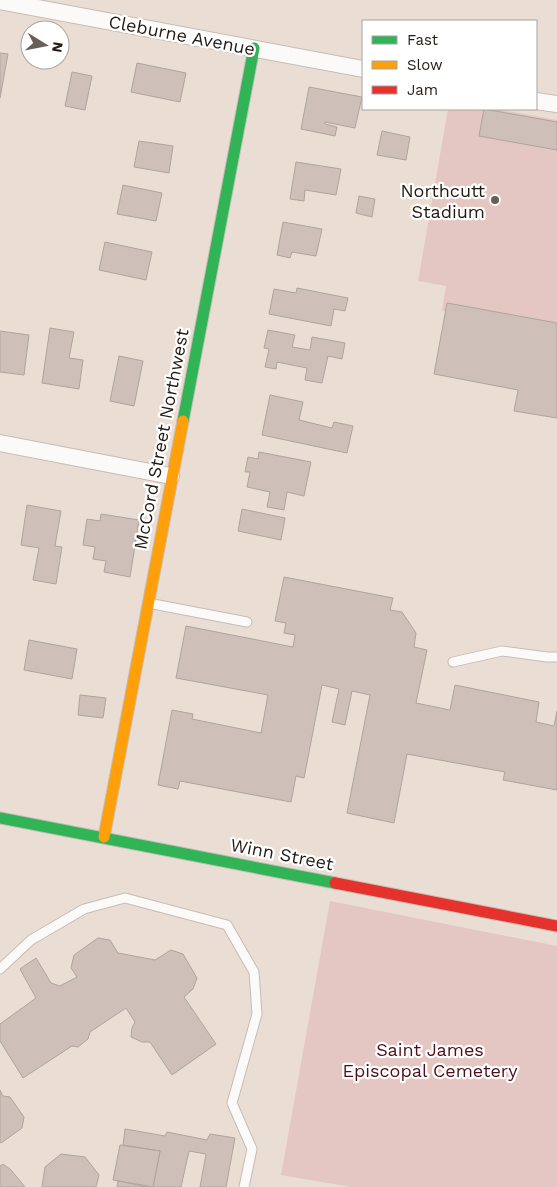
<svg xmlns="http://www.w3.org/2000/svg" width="557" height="1187" font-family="'Work Sans',sans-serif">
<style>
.green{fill:#e4c6c2}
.building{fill:#cec0b8;stroke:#aea49e}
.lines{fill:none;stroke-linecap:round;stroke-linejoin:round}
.lane-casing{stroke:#c6bcb5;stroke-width:11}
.street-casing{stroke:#c6bcb5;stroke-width:18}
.fast-casing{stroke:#c6bcb5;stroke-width:13}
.slow-casing{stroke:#c6bcb5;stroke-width:13}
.jam-casing{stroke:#c6bcb5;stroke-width:13}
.lane{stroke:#fcfaf9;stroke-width:9}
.street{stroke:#fcfaf9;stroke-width:16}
.fast{stroke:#30b455;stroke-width:11}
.slow{stroke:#ff9f0a;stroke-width:11}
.jam{stroke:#e5322d;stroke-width:11}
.poi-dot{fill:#685f57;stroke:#fff;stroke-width:2}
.labels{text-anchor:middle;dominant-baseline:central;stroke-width:4.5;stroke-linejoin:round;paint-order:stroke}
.street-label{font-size:18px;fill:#221a13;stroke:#fff}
.poi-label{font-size:18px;fill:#221a13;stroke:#fff;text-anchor:end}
.park-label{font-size:18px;fill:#4d101a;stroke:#fff}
</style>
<rect width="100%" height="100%" fill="#eaded4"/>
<g class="green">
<polygon points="448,109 497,109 557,120 557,370 448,312 442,311 446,286 418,281"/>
<polygon points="330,901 557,946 557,1187 351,1187 281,1175"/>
</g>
<g class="building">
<polygon points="0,53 8,54 0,98"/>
<polygon points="137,63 186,73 180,102 131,92"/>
<polygon points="72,72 92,76 85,110 65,106"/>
<polygon points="309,87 362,97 355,128 325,122 325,124 337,127 335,136 301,129"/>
<polygon points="484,109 557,122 557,150 479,136"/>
<polygon points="382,131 410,137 406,160 377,155"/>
<polygon points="139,141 173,146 169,173 134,167"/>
<polygon points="296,162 341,169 336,195 305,190 304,201 290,199"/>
<polygon points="123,185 162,193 156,221 117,214"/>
<polygon points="359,196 375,199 372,217 356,213"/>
<polygon points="283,222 322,229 316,256 292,252 290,258 277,255"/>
<polygon points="105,242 152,252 146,280 99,270"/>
<polygon points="297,288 348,298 345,311 334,309 331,326 269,314 274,289 296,293"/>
<polygon points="447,303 557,323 557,418 514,411 518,390 434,374"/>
<polygon points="50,328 74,332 69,358 83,360 79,389 42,383"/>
<polygon points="268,330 295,335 292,347 310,350 312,337 345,343 342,359 328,356 322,383 305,380 307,368 277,362 276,369 265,367 269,349 264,348"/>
<polygon points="0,331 29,335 24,375 0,372"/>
<polygon points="119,356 143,361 134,406 110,401"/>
<polygon points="270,395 303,402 299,420 332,428 334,422 353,426 347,453 262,435"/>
<polygon points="259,452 311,462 304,496 287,492 284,510 267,507 270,492 247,487 250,472 245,472 248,457 258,459"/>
<polygon points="27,505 61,511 55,546 62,547 56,584 33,580 39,548 21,545"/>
<polygon points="242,509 285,518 281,540 238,531"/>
<polygon points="101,514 139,520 130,577 104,572 106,561 93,559 95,547 83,545 87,519 100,521"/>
<polygon points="284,577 393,598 390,610 402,612 416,633 414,647 427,650 416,703 450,710 455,685 539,702 536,722 554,726 557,711 557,790 503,780 505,772 407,754 394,823 347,813 370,695 352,691 345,725 332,722 339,689 322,685 304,778 296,776 291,802 180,781 178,789 158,785 172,710 193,714 192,719 261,733 268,695 176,678 186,626 293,647 295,635 284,633 286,623 275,621"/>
<polygon points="29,640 77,649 72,679 24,670"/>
<polygon points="80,695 106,698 103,718 78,715"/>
<polygon points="98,938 110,940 118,953 155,960 171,950 183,954 197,978 193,989 184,997 216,1044 172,1075 150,1042 142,1042 131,1037 132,1028 135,1022 126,1008 90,1032 88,1039 78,1047 72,1046 23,1078 0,1041 0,1024 36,998 20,969 36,958 51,983 60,986 77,977 71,968 74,955"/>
<polygon points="0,1090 3,1096 10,1097 24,1117 22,1128 1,1143 0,1142"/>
<polygon points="125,1129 165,1136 167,1132 207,1140 210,1134 235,1138 226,1187 200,1187 206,1154 189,1151 181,1187 153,1187 160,1151 123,1145"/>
<polygon points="120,1145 160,1151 153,1187 113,1180"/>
<polygon points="61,1154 85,1157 99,1175 96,1187 42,1187 45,1167"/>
<polygon points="3,1164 11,1170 25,1187 0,1187 0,1166"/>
<polygon points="118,1181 148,1187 117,1187"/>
</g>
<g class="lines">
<g class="lane-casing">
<g id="lane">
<polyline points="148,603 247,622"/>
<polyline points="453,662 502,651 547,657 557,657"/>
<polyline points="0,969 31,940 84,909 125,898 227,925 254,972 257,1014 232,1103 252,1149 244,1187"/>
</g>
</g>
<g class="street-casing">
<g id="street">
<polyline points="0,1 363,69"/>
<polyline points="536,101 557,104"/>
<polyline points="0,443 171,476"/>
</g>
</g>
<g class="fast-casing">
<g id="fast">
<polyline points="183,421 254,48"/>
<polyline points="0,818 335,883"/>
</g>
</g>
<g class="slow-casing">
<polyline id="slow" points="104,837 183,421"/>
</g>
<g class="jam-casing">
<polyline id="jam" points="335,883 557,926"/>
</g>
<use href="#lane" class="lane"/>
<use href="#street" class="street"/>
<use href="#fast" class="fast"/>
<use href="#slow" class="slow"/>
<use href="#jam" class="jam"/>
</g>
<circle class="poi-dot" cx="495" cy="200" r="5"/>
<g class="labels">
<g class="street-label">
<text transform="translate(182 35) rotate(11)">Cleburne Avenue</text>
<text transform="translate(161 439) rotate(-79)">McCord Street Northwest</text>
<text transform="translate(282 854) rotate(11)">Winn Street</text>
</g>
<g class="poi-label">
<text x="485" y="190">Northcutt<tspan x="485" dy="21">Stadium</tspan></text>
</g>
<g class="park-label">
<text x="430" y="1049">Saint James<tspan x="430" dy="21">Episcopal Cemetery</tspan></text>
</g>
</g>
<rect x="362" y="20" width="175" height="90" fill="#ffffff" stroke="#a7a3a1"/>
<rect x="372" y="36" width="25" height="8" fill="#30b455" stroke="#a7a3a1"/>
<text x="407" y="45" font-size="15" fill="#221a13">Fast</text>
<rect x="372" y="61" width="25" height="8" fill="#ff9f0a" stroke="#a7a3a1"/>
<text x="407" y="70" font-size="15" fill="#221a13">Slow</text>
<rect x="372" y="86" width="25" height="8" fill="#e5322d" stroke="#a7a3a1"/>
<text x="407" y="95" font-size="15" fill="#221a13">Jam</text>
<g transform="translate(45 45) rotate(100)"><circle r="24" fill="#ffffff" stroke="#a7a3a1"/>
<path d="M0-4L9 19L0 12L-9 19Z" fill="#685f57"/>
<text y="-8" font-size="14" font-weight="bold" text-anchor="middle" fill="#221a13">N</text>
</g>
</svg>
